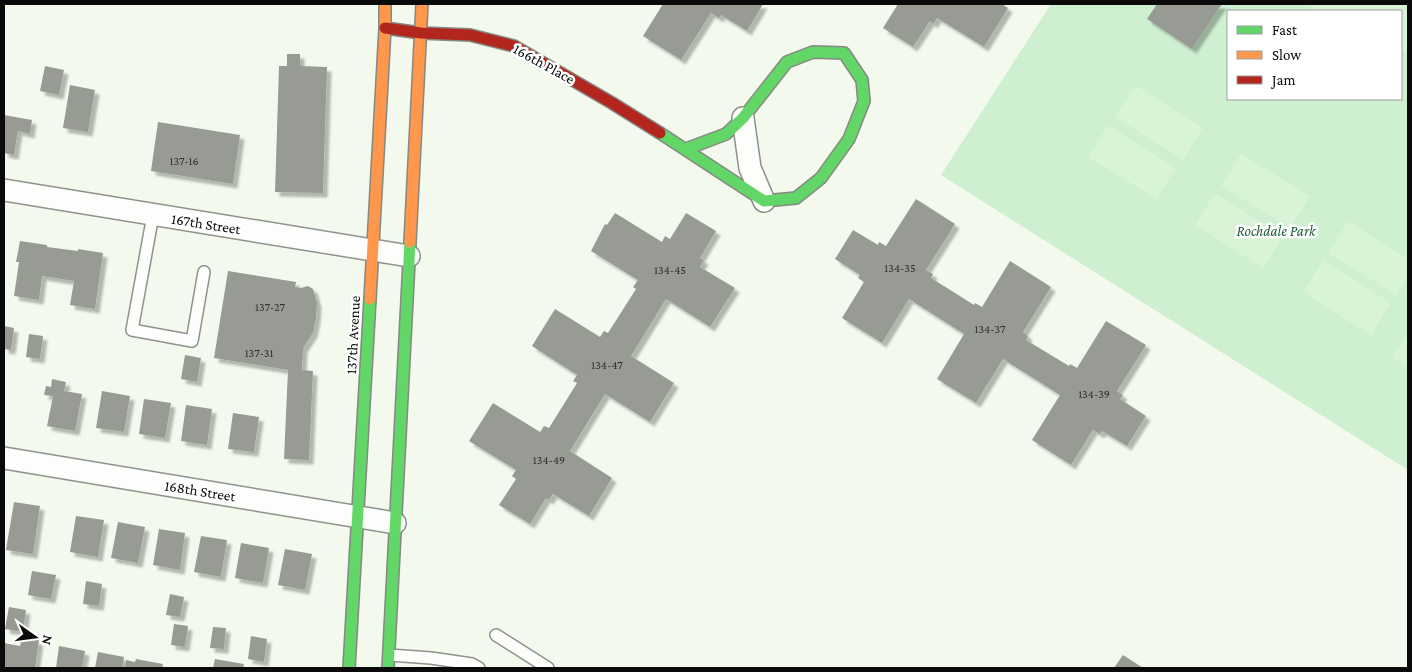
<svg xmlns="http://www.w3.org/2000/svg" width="1412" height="672" font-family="'Crimson Pro',serif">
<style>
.green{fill:#cfefd1;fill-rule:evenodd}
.pitch{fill:#d9f3d6}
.building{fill:#989b93;filter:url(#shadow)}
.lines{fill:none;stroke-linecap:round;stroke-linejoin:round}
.lane-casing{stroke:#8f928c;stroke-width:14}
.street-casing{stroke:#8f928c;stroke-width:24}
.fast-casing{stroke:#868883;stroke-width:14}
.slow-casing{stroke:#868883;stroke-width:14}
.jam-casing{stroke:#868883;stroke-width:14}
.lane{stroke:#fdfefc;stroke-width:11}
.street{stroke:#fdfefc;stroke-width:21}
.fast{stroke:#63d668;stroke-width:11}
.slow{stroke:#ff974d;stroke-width:11}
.jam{stroke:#b3261e;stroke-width:11}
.labels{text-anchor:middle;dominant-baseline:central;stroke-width:5;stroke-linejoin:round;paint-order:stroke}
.number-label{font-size:12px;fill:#2e2e2c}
.street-label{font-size:15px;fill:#0a0a0a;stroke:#fff}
.park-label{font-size:15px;font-style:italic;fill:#1d5e3a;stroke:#fff}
</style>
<defs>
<filter id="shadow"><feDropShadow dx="4.5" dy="4.5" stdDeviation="1" flood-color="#0004"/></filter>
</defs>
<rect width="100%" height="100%" fill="#f3f9ed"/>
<path class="green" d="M1051 4H1408V470L941 175ZM1228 11H1401V99H1228Z"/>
<g class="pitch">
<polygon points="1309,4 1408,4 1408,53 1401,50 1401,11 1319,11"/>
<polygon points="1135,85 1203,128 1183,160 1115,117"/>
<polygon points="1108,125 1176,168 1157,199 1088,157"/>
<polygon points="1241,154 1310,196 1290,228 1221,186"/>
<polygon points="1215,193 1283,236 1263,268 1195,225"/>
<polygon points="1348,221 1408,259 1408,276 1396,295 1328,253"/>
<polygon points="1323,260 1391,303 1371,335 1303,292"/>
<polygon points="1408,332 1408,367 1392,357"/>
</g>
<g class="building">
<polygon points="663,4 763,4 747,31 721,15 719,18 711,13 681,60 643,36"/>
<polygon points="898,4 1002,4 1008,8 984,47 937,18 933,24 930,21 913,47 883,28"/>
<polygon points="1157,4 1222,4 1192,49 1147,19"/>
<polygon points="287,54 300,54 300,66 327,67 323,193 275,192 279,66 287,66"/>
<polygon points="45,66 64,70 59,95 40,91"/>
<polygon points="70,85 95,90 88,132 63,128"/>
<polygon points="4,115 32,120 30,134 18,131 14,155 4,153"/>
<polygon points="158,122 240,135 233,184 151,171"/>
<polygon points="916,199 955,224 926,270 933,274 931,278 974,305 975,303 982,307 1010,261 1051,287 1023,332 1028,336 1026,340 1069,366 1070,364 1077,368 1106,321 1146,345 1117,391 1123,395 1120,399 1146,416 1127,446 1102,431 1100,434 1093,430 1071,465 1032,440 1060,395 1003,359 976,403 937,379 964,334 909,299 882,343 842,318 864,282 858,278 860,275 835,259 853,230 878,245 879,242 886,246"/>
<polygon points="615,213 662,242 665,236 670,239 686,213 716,231 700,258 704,260 700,267 735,288 710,327 666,299 631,356 674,383 650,422 605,394 570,451 612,478 589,516 553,494 549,500 546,498 530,524 499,505 516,479 512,476 516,470 469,441 493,403 540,432 544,426 549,428 577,383 573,381 577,375 532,346 555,309 600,337 604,331 608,333 636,289 633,287 638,280 591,251 605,224 607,225"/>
<polygon points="20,241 47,245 47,247 78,251 78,249 103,253 95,309 70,305 74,281 42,276 39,300 14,296 19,262 16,262"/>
<polygon points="228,271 296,282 295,287 301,288 308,286 313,289 317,303 316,318 313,333 303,348 302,370 313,371 309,460 284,459 288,370 214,358"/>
<polygon points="4,326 14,328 11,350 4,349"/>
<polygon points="29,334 43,336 40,359 26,357"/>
<polygon points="185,355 201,358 197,382 181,379"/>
<polygon points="52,379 66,382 64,391 82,394 75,431 47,426 53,396 44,395 46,386 51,387"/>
<polygon points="102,391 130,396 124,432 96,428"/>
<polygon points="144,399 171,403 165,438 139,434"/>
<polygon points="186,405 212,409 207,445 181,441"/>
<polygon points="233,413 259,417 254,452 228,449"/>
<polygon points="14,502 40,506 33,554 6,550"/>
<polygon points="76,516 104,520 98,557 70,552"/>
<polygon points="118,522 145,527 138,563 111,558"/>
<polygon points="159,529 185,533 180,570 153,565"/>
<polygon points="201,536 227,540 221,577 194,572"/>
<polygon points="241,543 269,548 263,583 235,578"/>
<polygon points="285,549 312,554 305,590 278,585"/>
<polygon points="32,571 56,575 51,599 28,595"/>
<polygon points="86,581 102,584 99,606 83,604"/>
<polygon points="170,594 184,597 180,617 166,615"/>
<polygon points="9,607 26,610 23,632 5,629"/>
<polygon points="174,624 188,626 185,647 171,645"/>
<polygon points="213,627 226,628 224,649 210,648"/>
<polygon points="251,636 267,639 264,662 248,659"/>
<polygon points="22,637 39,640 35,668 4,668 4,643 20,646"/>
<polygon points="59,646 85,651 82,668 56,668"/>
<polygon points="98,652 124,657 122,668 95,668"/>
<polygon points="1123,655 1143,668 1114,668"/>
<polygon points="136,659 163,664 162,668 125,668 126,660 135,662"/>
<polygon points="215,659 244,664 243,668 213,668"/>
</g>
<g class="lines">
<g class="lane-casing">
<g id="lane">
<polyline points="153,215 132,330 192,341 204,272"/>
<polyline points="496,635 548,668"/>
<polyline points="389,655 431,658 472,664 479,668"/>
</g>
</g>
<g class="street-casing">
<g id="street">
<polyline points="743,118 750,168 764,201"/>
<polyline points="4,190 409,256"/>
<polyline points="4,458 395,523"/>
</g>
</g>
<g class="fast-casing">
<g id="fast">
<polyline points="660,133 764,201 796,198 821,178 849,139 864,101 862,80 844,53 813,52 787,62 743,118 726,134 686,149"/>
<polyline points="349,668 370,299"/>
<polyline points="388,668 410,242"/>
</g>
</g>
<g class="slow-casing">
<g id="slow">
<polyline points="410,242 422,4"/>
<polyline points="370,299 385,28 385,4"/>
</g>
</g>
<g class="jam-casing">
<polyline id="jam" points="385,28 421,33 470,35 514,46 612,103 660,133"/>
</g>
<use href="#lane" class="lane"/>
<use href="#street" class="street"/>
<use href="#fast" class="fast"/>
<use href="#slow" class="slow"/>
<use href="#jam" class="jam"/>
</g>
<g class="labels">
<g class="number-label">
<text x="184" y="161">137-16</text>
<text x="900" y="268">134-35</text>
<text x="670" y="270">134-45</text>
<text x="270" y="307">137-27</text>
<text x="990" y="329">134-37</text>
<text x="259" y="353">137-31</text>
<text x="607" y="365">134-47</text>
<text x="1094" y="394">134-39</text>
<text x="549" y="460">134-49</text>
</g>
<g class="street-label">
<text transform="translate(544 64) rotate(29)">166th Place</text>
<text transform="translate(206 224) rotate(9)">167th Street</text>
<text transform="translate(353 335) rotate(-87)">137th Avenue</text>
<text transform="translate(200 491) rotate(9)">168th Street</text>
</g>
<g class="park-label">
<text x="1276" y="231">Rochdale Park</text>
</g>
</g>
<rect width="1412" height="672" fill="none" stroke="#0a0a0a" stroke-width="10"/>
<rect x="1227" y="10" width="175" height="90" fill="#ffffff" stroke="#9d9d9d"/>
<rect x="1237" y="26" width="25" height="8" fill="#63d668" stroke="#9d9d9d"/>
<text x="1272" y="35" font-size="15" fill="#0a0a0a">Fast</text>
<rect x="1237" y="51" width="25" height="8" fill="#ff974d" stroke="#9d9d9d"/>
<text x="1272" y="60" font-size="15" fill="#0a0a0a">Slow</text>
<rect x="1237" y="76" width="25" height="8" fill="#b3261e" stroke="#9d9d9d"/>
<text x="1272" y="85" font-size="15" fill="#0a0a0a">Jam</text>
<g transform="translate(35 637) rotate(104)" stroke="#ffffff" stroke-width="4" paint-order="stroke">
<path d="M0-4L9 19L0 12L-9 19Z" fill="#0a0a0a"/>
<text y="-8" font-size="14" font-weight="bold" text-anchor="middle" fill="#0a0a0a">N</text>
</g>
</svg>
